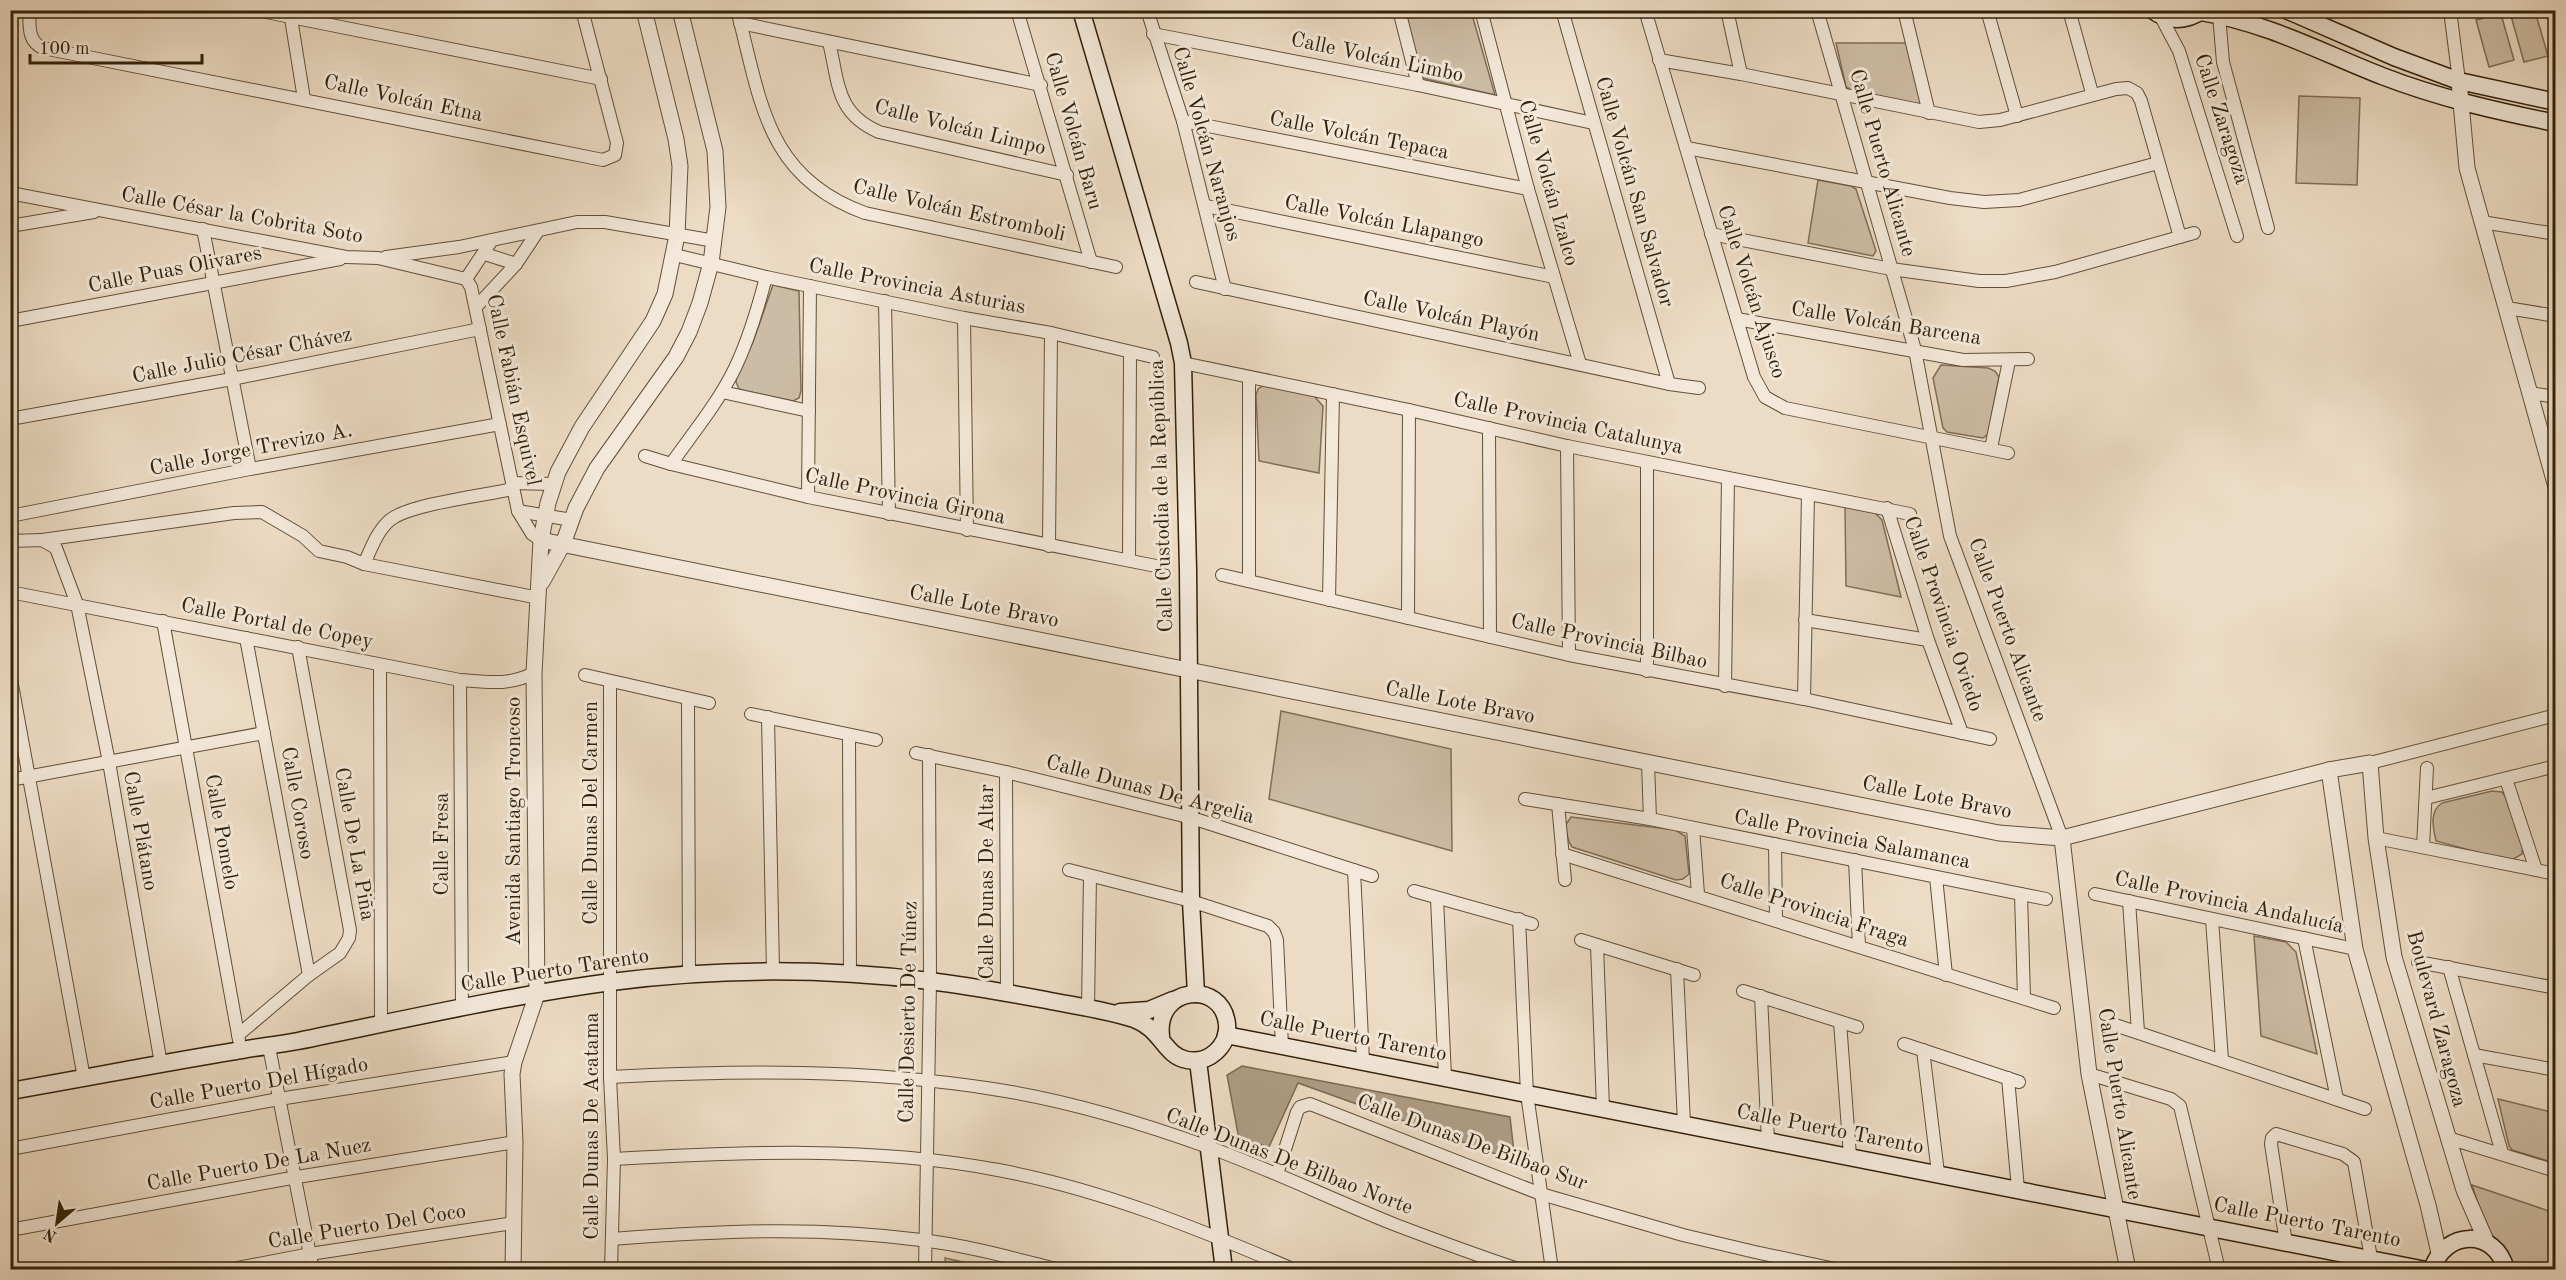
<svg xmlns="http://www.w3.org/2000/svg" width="2566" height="1280" font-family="'Old Standard TT',serif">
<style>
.green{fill:#cdbca5;stroke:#7f6e57;stroke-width:1.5}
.water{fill:#ad9c85;stroke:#7b6b53;stroke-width:1.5}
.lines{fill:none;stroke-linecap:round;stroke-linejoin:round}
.minor-casing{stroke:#605038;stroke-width:14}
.tertiary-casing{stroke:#605038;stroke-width:17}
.secondary-casing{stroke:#312109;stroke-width:19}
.minor{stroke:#f3e8d9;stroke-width:12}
.tertiary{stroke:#f3e8d9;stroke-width:15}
.secondary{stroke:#f3e8d9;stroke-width:16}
.labels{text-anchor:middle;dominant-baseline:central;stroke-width:6;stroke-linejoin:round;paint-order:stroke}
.street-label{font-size:21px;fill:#312109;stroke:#f3e8d9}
</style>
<rect width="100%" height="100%" fill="#eddcc5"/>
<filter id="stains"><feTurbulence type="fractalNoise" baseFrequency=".00333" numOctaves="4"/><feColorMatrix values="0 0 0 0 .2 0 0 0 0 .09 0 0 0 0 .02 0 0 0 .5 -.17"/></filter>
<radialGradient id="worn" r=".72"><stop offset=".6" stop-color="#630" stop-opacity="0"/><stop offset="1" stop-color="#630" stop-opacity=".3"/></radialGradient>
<g class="green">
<polygon points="1404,11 1471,11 1495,95 1422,78"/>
<polygon points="2535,11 2548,56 2524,62 2511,16"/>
<polygon points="2501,14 2514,60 2489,67 2476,20"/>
<polygon points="1836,43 1906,43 1921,96 1920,103 1917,104 1853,91 1846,87"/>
<polygon points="2299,96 2360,98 2357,185 2296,183"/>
<polygon points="1818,180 1851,186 1856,189 1876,251 1873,256 1808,243"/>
<polygon points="773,285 799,291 801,391 799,398 793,401 746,391 739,389 736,382 737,375 753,342"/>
<polygon points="1941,365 1988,368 1995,371 1999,377 1988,434 1983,438 1947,432 1943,428 1933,378"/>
<polygon points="1264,385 1314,396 1323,406 1319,473 1259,461 1256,395 1258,389"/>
<polygon points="1845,506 1874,512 1882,520 1901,597 1846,586"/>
<polygon points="1281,711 1451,749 1452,851 1269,799"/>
<path d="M2492 791 2502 792 2505 796 2523 845 2522 854 2510 861 2436 841C2433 827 2429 812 2442 803Z"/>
<polygon points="1571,817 1675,830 1685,836 1689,874 1683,879 1676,880 1572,847 1569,842 1565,826"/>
<polygon points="2254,936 2286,942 2296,952 2317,1054 2261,1036"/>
<polygon points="2498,1099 2555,1113 2555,1163 2512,1150 2509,1146"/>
<path d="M2472 1185 2555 1213V1269C2544 1269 2528 1271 2518 1265 2493 1251 2480 1211 2472 1185Z"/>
<polygon points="945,1258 994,1269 946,1269"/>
</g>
<polygon class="water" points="1242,1066 1510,1117 1515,1161 1298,1083 1269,1147 1239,1139 1227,1075"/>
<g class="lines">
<g class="minor-casing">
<g id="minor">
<path d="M29 10C30 26 27 41 43 48L603 160 615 155 617 143 582 10"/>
<polyline points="256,10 601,79"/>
<path d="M737 10C761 100 765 177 865 213L1116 267"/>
<polyline points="1017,10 1091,262"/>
<polyline points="1147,10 1183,121 1225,289"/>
<polyline points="1399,10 1418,85"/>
<polyline points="1481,10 1528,189 1580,364"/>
<polyline points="1562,10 1669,384"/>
<polyline points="1645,10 1754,377 1765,397 1785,408 2008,453"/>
<polyline points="1727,10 1741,74"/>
<polyline points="1817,10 1915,350 1950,536 2062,838"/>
<polyline points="1904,10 1929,113"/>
<polyline points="1987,10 2017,116"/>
<polyline points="2069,10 2092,93"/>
<polyline points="2450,10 2459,81"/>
<polyline points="290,12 304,99"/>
<polyline points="2219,15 2223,62 2268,228"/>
<polyline points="2161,17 2179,51 2237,236"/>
<polyline points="740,23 1041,85"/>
<polyline points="1153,34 1418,85 1593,123"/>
<path d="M829 42C839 84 836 113 879 132L1067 175"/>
<polyline points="1659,60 1741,74 1979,122 2000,120 2116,89 2128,88 2137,93 2141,101 2180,237"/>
<polyline points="1183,121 1528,189"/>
<polyline points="1687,148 1950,198 1984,202 2019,200 2158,163"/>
<polyline points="10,193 346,257 378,258 466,279"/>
<polyline points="1206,206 1554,277"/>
<polyline points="2482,222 2556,234"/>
<polyline points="10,226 94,212"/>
<polyline points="203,229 250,469"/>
<polyline points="1711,234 1891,269 1979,281 2006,281 2055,272 2194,233"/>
<polyline points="485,254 516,264"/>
<polyline points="675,255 766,277 964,318 1051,333 1153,357"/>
<polyline points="386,257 459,247 577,222 605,222 715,241"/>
<polyline points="466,279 471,287 518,511 532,534 541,540"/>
<polyline points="466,279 492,240"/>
<polyline points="1196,282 1669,384 1699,388"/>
<polyline points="885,301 889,514"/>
<polyline points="476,307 516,264 538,231"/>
<polyline points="2507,308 2556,316"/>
<polyline points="964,318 967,530"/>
<polyline points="1737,319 1963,360 2028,359"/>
<polyline points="10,321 340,259"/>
<polyline points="1183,363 1409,410 1567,446 1910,514"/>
<polyline points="722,392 809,411"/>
<polyline points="2530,393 2556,397"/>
<polyline points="10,419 232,379 480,329"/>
<polyline points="1489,428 1490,637"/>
<polyline points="1567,446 1569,655"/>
<polyline points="1991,448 2009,361"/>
<polyline points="645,456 671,464 808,497 1161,567"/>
<path d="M671 464C693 433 718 403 735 368 749 339 758 308 766 277"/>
<polyline points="512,483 553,484"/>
<polyline points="808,497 810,286"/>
<polyline points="1887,508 1928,640 1962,733"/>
<polyline points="518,511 572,520"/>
<polyline points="10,516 250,469 500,424"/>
<path d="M42 540 234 513 262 512 303 536 319 551 347 557 364 564C371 549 377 531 390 520 410 504 486 495 513 489"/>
<polyline points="10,541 42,540 56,548 77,604 109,762 161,1064"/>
<polyline points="1049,546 1051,333"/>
<polyline points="1129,560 1130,353"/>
<polyline points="364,564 539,598"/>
<polyline points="1222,575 1569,655 1804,699 1990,739"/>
<polyline points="1249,581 1249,377"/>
<path d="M10 592 460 680C487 682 509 686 534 673"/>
<polyline points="1329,600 1333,394"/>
<polyline points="1408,618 1409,410"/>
<polyline points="1805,620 1928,640"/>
<polyline points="163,621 239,1040"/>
<polyline points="246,638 309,975"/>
<polyline points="380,665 381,1024"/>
<polyline points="1647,671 1647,462"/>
<polyline points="10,674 84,1078"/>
<polyline points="585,675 709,703"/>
<polyline points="460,680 462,1008"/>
<polyline points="610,681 610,1077 614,1159 611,1270"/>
<polyline points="1725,686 1728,478"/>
<polyline points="688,699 689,974"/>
<polyline points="1804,699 1808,495"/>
<polyline points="751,714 876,740"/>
<polyline points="768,717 773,971"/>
<polyline points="849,735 850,973"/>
<polyline points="916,753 1006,772 1192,818 1372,876"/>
<polyline points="1648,763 1650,819"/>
<polyline points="2370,763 2556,715"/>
<polyline points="1006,772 1007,993"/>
<polyline points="2506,779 2536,870"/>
<polyline points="10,780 264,733"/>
<polyline points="2426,798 2556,766"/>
<polyline points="1525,799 1650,819 2046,899"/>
<polyline points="1558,804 1565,880"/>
<polyline points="1693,828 1698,894"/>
<polyline points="2376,838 2556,874"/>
<polyline points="1775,844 1776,919"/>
<polyline points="2423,847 2427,768"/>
<polyline points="1562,854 2054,1008"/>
<polyline points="1855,860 1859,946"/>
<polyline points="1069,870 1191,901 1268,926 1274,932 1277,940 1282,1046"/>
<polyline points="1354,870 1363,1061"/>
<polyline points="1936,877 1946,975"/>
<polyline points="1414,891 1532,924"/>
<polyline points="2021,894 2024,998"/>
<polyline points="2095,894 2355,949"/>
<polyline points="1437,898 1445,1077"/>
<polyline points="2129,901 2138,1032"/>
<polyline points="1519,919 1527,1094 1552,1270"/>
<polyline points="2212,919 2222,1060"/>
<polyline points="2304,938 2337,1099"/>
<polyline points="1581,940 1694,975"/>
<polyline points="1597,945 1603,1108"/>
<polyline points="2418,962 2556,988"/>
<polyline points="2449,967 2502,1153"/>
<polyline points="1677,969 1684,1124"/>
<polyline points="1743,991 1857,1027"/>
<polyline points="1761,996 1768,1141"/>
<polyline points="1088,1008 1090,876"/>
<polyline points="1840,1022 1850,1156"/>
<polyline points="2115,1025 2365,1109"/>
<polyline points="238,1035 309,975 340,953 349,938 350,930 298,647"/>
<polyline points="1904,1044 2019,1082"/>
<polyline points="269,1047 313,1270"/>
<polyline points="1923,1050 1938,1173"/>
<polyline points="2474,1055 2556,1070"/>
<polyline points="2089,1074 2171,1099 2180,1106 2219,1270"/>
<path d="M610 1077C739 1070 866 1069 993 1089 1066 1100 1139 1122 1208 1147 1272 1170 1333 1200 1396 1225 1438 1241 1479 1256 1521 1270"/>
<polyline points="2008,1078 2018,1189"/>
<polyline points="2448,1138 2556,1171"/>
<polyline points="10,1149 279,1099 514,1062"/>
<path d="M614 1159C741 1152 872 1146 998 1170 1101 1189 1199 1229 1295 1270"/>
<polyline points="1277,1174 1297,1112 1300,1107 1310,1104 1541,1194 1683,1235 1755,1252 1840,1270"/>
<polyline points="10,1230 297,1177 515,1142"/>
<path d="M612 1239C718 1231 815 1226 921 1240 966 1245 1016 1259 1060 1270"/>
<polyline points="2286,1243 2271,1144 2272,1138 2276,1134 2343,1154 2354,1162 2371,1258"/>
<polyline points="227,1270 310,1254 513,1223"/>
<polyline points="925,1270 930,981 929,755"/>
</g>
</g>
<g class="tertiary-casing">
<g id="tertiary">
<polyline points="2459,81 2467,168 2556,487"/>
<polyline points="541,540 1999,833 2062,838 2329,770 2370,763 2376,838 2394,957 2464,1190 2487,1243"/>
<polyline points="542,582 563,544 576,508 597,468 676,357 689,332 700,303 711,263 718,207 715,151 680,10"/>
<polyline points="2329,770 2355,949 2428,1205 2439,1253"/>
<polyline points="2062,838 2089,1074 2128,1270"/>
<polyline points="513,1270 515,1142 512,1074 514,1062 537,994 534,673 541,540 548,503 558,472 582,427 653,321 665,294 677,235 680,166 676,139 644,10"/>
</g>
</g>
<g class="secondary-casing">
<g id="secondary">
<polyline points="1081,10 1179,343 1183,363 1188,570 1191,901 1196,994"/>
<path d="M2152 10C2168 22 2186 22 2203 10"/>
<polyline points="2286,10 2394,57 2459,81 2556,102"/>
<path d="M2201 12C2267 23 2321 52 2382 76 2439 98 2496 111 2556 123"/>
<polyline points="1120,1012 1149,1010 1173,1000"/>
<polyline points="1226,1035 2426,1270"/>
<polyline points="1198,1061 1224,1270"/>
<path d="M10 1091C86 1078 161 1063 236 1051 257 1047 277 1045 298 1041 402 1020 506 996 611 982 717 968 824 968 930 981 969 986 1008 993 1046 1000 1076 1006 1106 1010 1134 1019 1162 1029 1164 1056 1187 1060 1209 1064 1229 1046 1227 1024 1222 979 1155 986 1161 1036"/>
<path d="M2432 1270C2444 1229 2496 1228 2506 1270"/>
</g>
</g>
<use href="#minor" class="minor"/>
<use href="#tertiary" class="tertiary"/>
<use href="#secondary" class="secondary"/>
</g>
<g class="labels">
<g class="street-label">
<text transform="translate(1377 58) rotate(12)">Calle Volcán Limbo</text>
<text transform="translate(403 99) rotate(12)">Calle Volcán Etna</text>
<text transform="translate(2221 119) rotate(72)">Calle Zaragoza</text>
<text transform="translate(960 128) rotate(14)">Calle Volcán Limpo</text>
<text transform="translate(1073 131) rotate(74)">Calle Volcán Baru</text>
<text transform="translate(1359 136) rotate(11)">Calle Volcán Tepaca</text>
<text transform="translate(1206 144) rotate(74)">Calle Volcán Naranjos</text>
<text transform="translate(1882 163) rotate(74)">Calle Puerto Alicante</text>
<text transform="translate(1548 183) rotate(74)">Calle Volcán Izalco</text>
<text transform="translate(1634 192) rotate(74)">Calle Volcán San Salvador</text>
<text transform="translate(959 211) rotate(13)">Calle Volcán Estromboli</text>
<text transform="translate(242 216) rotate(10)">Calle César la Cobrita Soto</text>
<text transform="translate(1384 222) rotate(11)">Calle Volcán Llapango</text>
<text transform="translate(175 270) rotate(-11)">Calle Puas Olivares</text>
<text transform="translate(917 287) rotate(11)">Calle Provincia Asturias</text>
<text transform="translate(1751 292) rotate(72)">Calle Volcán Ajusco</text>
<text transform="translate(1451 317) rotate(12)">Calle Volcán Playón</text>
<text transform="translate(1886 324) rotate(9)">Calle Volcán Barcena</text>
<text transform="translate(242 356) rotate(-11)">Calle Julio César Chávez</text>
<text transform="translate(513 390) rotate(78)">Calle Fabián Esquivel</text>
<text transform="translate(1568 424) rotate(12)">Calle Provincia Catalunya</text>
<text transform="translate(251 450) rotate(-11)">Calle Jorge Trevizo A.</text>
<text transform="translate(1162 496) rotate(-92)">Calle Custodia de la República</text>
<text transform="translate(905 497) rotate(12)">Calle Provincia Girona</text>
<text transform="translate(984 607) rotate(11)">Calle Lote Bravo</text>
<text transform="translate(1943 614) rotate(71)">Calle Provincia Oviedo</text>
<text transform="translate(277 624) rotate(11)">Calle Portal de Copey</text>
<text transform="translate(2007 630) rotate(70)">Calle Puerto Alicante</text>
<text transform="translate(1609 642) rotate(12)">Calle Provincia Bilbao</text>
<text transform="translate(1460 703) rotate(11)">Calle Lote Bravo</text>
<text transform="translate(1150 790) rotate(15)">Calle Dunas De Argelia</text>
<text transform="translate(1937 798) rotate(11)">Calle Lote Bravo</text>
<text transform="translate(297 803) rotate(80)">Calle Coroso</text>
<text transform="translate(591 813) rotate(-90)">Calle Dunas Del Carmen</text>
<text transform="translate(514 821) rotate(-90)">Avenida Santiago Troncoso</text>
<text transform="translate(140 831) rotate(80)">Calle Plátano</text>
<text transform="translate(221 832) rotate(80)">Calle Pomelo</text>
<text transform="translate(1852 840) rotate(11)">Calle Provincia Salamanca</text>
<text transform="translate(354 844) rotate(80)">Calle De La Piña</text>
<text transform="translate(442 844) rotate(-90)">Calle Fresa</text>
<text transform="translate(987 882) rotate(-90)">Calle Dunas De Altar</text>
<text transform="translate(2229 903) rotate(12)">Calle Provincia Andalucía</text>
<text transform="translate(1814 911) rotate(18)">Calle Provincia Fraga</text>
<text transform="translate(555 971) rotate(-9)">Calle Puerto Tarento</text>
<text transform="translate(909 1012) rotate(-89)">Calle Desierto De Túnez</text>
<text transform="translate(2436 1019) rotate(75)">Boulevard Zaragoza</text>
<text transform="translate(1353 1037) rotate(11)">Calle Puerto Tarento</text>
<text transform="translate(259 1084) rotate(-10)">Calle Puerto Del Hígado</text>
<text transform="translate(2119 1104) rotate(81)">Calle Puerto Alicante</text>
<text transform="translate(592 1126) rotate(-90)">Calle Dunas De Acatama</text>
<text transform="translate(1830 1130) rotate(11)">Calle Puerto Tarento</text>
<text transform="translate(1472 1143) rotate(20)">Calle Dunas De Bilbao Sur</text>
<text transform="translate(1289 1162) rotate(21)">Calle Dunas De Bilbao Norte</text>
<text transform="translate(259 1165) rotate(-10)">Calle Puerto De La Nuez</text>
<text transform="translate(2307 1223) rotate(11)">Calle Puerto Tarento</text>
<text transform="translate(367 1227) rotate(-9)">Calle Puerto Del Coco</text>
</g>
</g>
<rect width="2566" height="1280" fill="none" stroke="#eddcc5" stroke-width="36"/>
<rect x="12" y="12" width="2542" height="1256" fill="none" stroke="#312109" stroke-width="3"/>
<rect x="18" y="18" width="2530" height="1244" fill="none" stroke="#312109" stroke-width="1.5"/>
<g transform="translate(57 1223) rotate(209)" stroke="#f3e8d9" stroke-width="4.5" paint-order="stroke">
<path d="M0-4.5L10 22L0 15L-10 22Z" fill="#312109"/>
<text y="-9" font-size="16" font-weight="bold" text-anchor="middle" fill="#312109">N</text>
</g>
<path d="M30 54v9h172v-9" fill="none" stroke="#312109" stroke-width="3"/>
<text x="39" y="54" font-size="18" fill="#312109" stroke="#f3e8d9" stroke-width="4.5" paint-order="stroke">100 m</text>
<rect width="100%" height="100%" filter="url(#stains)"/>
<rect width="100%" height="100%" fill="url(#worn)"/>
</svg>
